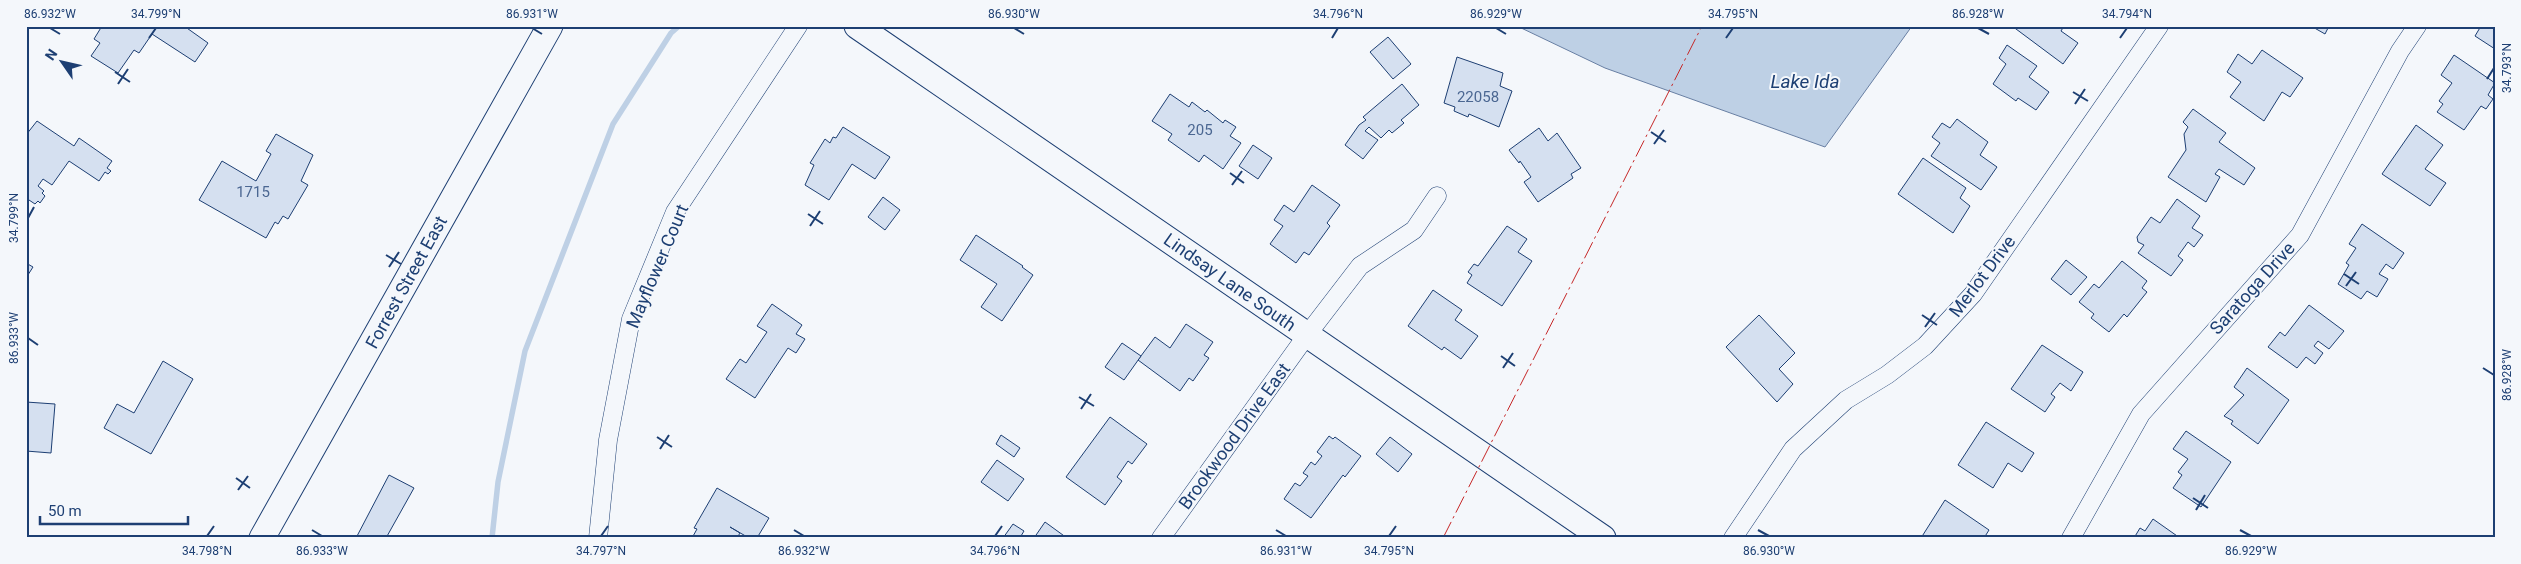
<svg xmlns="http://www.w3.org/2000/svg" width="2521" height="564" font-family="Roboto,sans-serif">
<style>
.water{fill:#bed0e5;stroke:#687fa3}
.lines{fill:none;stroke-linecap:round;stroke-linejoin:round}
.stream{stroke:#bed0e5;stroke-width:5.5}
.building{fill:#d5e0f0;stroke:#1d3f73}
.street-casing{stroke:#1d3f73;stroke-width:19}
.secondary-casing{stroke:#1d3f73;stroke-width:27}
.street{stroke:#f4f7fb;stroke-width:18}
.secondary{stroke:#f4f7fb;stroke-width:25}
.power{stroke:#c62828;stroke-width:1;stroke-dasharray:18 4 2.5 4;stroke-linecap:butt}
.ticks{fill:none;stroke:#1d3f73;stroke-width:2}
.labels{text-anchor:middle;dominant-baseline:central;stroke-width:4;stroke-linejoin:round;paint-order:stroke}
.number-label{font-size:15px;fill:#4b6792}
.street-label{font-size:18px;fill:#1d3f73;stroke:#f4f7fb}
.water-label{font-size:19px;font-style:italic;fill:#1d3f73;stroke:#f4f7fb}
.neatline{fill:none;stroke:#1d3f73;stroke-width:2}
.ticks-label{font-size:12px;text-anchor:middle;fill:#1d3f73}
</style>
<rect width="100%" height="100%" fill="#f4f7fb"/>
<polygon class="water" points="1517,26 1912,26 1825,147 1605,68"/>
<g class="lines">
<polyline class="stream" points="492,538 498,482 525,351 613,124 671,33 679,26"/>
</g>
<g class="building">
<polygon points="184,26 208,43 195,62 152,34 139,53 134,50 118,73 91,56 100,43 94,39 102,26"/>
<polygon points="2012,26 2064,26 2061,31 2078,43 2063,64"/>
<polygon points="2311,26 2329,26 2325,34"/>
<polygon points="2481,26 2495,26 2495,49 2475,36"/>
<polygon points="1388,37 1411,64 1393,79 1370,52"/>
<polygon points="2007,45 2037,66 2029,77 2049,92 2036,110 2018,98 2016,101 1993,84 2006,64 1999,58"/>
<polygon points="2262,50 2303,78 2290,97 2282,92 2264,121 2230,97 2241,82 2227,72 2238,54 2252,64"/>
<polygon points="2454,55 2495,83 2488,95 2493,99 2486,109 2481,106 2464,130 2437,112 2443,104 2439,101 2452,83 2441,75"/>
<polygon points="1457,57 1503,73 1500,86 1512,91 1499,127 1469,114 1468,117 1454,111 1455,107 1444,103"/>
<polygon points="1402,84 1419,105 1401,120 1404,123 1392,133 1389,130 1381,138 1369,127 1365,131 1378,140 1363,159 1345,145 1359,125 1366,120 1363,117"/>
<polygon points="1170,94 1189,107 1192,102 1205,112 1207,110 1223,123 1225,120 1236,127 1230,136 1241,143 1223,169 1204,155 1199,162 1168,140 1172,134 1152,121"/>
<polygon points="2193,109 2226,133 2219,142 2255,168 2244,185 2219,169 2215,174 2220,177 2206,202 2168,177 2186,150 2184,134 2188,127 2183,122"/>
<polygon points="1957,119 1988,142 1980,155 1997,167 1981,190 1931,156 1940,143 1932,137 1942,123 1950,128"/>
<polygon points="37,121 74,146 79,138 112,161 107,168 111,171 108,174 105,172 99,181 69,161 52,185 43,179 38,186 44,191 42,193 45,196 40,203 38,201 35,204 26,198 26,135"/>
<polygon points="2416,125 2443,145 2425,169 2446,183 2430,206 2382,174"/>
<polygon points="843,127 890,157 875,179 852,164 829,200 805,185 814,165 810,163 825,139 830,143 833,137 836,138"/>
<polygon points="1539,128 1548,141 1557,133 1581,168 1571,174 1573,178 1538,202 1524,182 1531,177 1520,161 1519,163 1509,150"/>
<polygon points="276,134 313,155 301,181 308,185 288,219 283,216 278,224 275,222 266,238 199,200 222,161 256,181 271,154 266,151"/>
<polygon points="1253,145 1272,158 1258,179 1239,166"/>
<polygon points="1923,158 1966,188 1960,198 1970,206 1953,233 1898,194"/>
<polygon points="1312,185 1340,205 1327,223 1330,226 1309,255 1304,252 1296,263 1270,244 1283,226 1274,220 1284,205 1294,212"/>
<polygon points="883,197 900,210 885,230 868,217"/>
<polygon points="2177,199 2200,216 2192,228 2203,235 2194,247 2188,242 2178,256 2183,260 2171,276 2138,253 2144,245 2138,242 2137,237 2151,217 2160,223"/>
<polygon points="2362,224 2404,253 2393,269 2386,264 2379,274 2388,279 2377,297 2367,291 2361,299 2338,284 2349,265 2346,263 2356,248 2349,244"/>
<polygon points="1507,226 1527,239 1518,252 1532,261 1502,306 1467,283 1472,275 1468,272 1474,264 1478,266"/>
<polygon points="976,235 1023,266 1022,267 1033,275 1002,321 981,307 997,284 960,260"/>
<polygon points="2066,260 2087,277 2071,295 2051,279"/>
<polygon points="2122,261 2147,281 2142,288 2147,292 2127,317 2124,314 2109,332 2091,318 2094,314 2079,302 2094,284 2099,288"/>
<polygon points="26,263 33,267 26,278"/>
<polygon points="1433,290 1462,310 1455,320 1478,336 1461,359 1444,347 1442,350 1408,326"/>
<polygon points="772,304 802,325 796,334 805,339 796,353 788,348 755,398 726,379 740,359 746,363 767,332 757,326"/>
<polygon points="2309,305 2344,331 2329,349 2318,341 2314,346 2323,353 2315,364 2306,357 2297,368 2268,347 2280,332 2285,336"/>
<polygon points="1759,315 1795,353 1779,369 1793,384 1777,402 1726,347"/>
<polygon points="1186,324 1213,342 1204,355 1209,358 1193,381 1189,378 1180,391 1138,360 1155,337 1170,348"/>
<polygon points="1122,343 1141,356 1124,380 1105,367"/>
<polygon points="2042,345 2083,372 2071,391 2060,383 2051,394 2055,397 2045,412 2011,389"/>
<polygon points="163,361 193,379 151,454 104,428 117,404 134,413"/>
<polygon points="2247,368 2289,400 2258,444 2231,424 2233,421 2224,416 2244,395 2234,387"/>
<polygon points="26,402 55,404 51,453 26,451"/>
<polygon points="1110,417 1147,444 1132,464 1128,461 1117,477 1122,481 1105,505 1066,477"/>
<polygon points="1986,422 2034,453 2022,472 2008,463 1993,488 1958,465"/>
<polygon points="2186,431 2231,462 2201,507 2173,488 2182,475 2178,472 2188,459 2173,449"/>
<polygon points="1001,435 1020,448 1014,457 996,444"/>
<polygon points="1329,436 1333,439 1335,437 1361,456 1345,477 1343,475 1311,518 1284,499 1295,483 1300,486 1308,476 1303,473 1311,462 1315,465 1322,456 1317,452"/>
<polygon points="1390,437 1412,454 1398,472 1376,454"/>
<polygon points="997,460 1024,479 1008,501 981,482"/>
<polygon points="389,475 414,488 386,538 356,538"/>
<polygon points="717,488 769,518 757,538 749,538 730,527 740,533 737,538 692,538 697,529 694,528"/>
<polygon points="1945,500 1989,530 1984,538 1921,538"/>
<polygon points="2153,519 2180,538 2134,538 2140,528 2145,531"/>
<polygon points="1045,522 1067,538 1034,538"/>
<polygon points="1013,524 1024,531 1021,536 1023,538 1003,538"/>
</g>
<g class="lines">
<g class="street-casing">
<g id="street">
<polyline points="598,538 608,440 631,319 675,212 798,26"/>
<polyline points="1161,538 1307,335 1360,266 1414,230 1437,196"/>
<polyline points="1733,538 1793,449 1846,400 1887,375 1925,346 1973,294 2159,26"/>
<polyline points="2071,538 2141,414 2300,235 2400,51 2417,26"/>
</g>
</g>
<g class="secondary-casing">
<g id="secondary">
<polyline points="857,26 1603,538"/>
<polyline points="262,538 550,26"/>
</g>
</g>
<use href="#street" class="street"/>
<use href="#secondary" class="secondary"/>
<polyline class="power" points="1443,538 1702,26"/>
</g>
<path class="ticks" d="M50 28 60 34M532 28 542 34M1014 28 1024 34M1496 28 1506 34M1978 28 1989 34M149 38 156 28M1332 38 1338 28M1726 38 1733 28M2120 38 2127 28M115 72 130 82M2487 79 2494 68M118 84 128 69M2073 92 2088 101M2075 104 2085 89M1651 132 1666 142M1654 144 1664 130M1230 173 1244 183M1232 185 1242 171M808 214 823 224M28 218 34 207M810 226 820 211M386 255 401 264M389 267 399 252M2344 274 2359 284M2346 286 2356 272M1922 315 1937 325M1925 327 1935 313M28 338 38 345M1501 356 1515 366M1503 368 1513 353M2483 368 2494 375M1079 397 1094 406M1081 409 1091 394M657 437 672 447M660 449 669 435M236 478 250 488M238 490 248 476M2193 498 2208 508M2196 510 2205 495M312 530 322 536M794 530 804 536M1276 530 1286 536M1758 530 1769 536M2240 530 2251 536M207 536 214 526M601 536 608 526M995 536 1002 526M1389 536 1396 526"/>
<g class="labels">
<g class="number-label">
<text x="1478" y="97">22058</text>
<text x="1200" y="130">205</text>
<text x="253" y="192">1715</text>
</g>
<g class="street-label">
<text transform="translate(657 266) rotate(-67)">Mayflower Court</text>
<text transform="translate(1982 276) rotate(-53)">Merlot Drive</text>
<text transform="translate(406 282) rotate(-61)">Forrest Street East</text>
<text transform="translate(1230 282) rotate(35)">Lindsay Lane South</text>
<text transform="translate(2252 288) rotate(-48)">Saratoga Drive</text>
<text transform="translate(1234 436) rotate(-54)">Brookwood Drive East</text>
</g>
<g class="water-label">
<text x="1805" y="81">Lake Ida</text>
</g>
</g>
<rect width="2521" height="564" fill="none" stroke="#f4f7fb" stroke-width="55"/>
<g transform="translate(62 62) rotate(304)" stroke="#f4f7fb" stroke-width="4" paint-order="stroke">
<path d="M0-4L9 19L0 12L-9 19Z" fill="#1d3f73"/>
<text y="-8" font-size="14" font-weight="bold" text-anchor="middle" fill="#1d3f73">N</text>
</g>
<path d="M40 516v8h148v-8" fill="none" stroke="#1d3f73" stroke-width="2.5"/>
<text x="48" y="516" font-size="15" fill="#1d3f73" stroke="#f4f7fb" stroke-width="4" paint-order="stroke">50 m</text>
<rect x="28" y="28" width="2466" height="508" class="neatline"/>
<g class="ticks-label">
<text x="50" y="18">86.932°W</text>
<text x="156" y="18">34.799°N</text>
<text x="532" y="18">86.931°W</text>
<text x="1014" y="18">86.930°W</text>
<text x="1338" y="18">34.796°N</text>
<text x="1496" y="18">86.929°W</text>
<text x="1733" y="18">34.795°N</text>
<text x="1978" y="18">86.928°W</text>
<text x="2127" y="18">34.794°N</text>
<text transform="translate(2507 68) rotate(-90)" y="4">34.793°N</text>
<text transform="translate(14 218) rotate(-90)" y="4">34.799°N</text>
<text transform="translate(14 338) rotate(-90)" y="4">86.933°W</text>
<text transform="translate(2507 375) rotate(-90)" y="4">86.928°W</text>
<text x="207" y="555">34.798°N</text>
<text x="322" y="555">86.933°W</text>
<text x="601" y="555">34.797°N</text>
<text x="804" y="555">86.932°W</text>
<text x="995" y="555">34.796°N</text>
<text x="1286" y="555">86.931°W</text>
<text x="1389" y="555">34.795°N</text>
<text x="1769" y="555">86.930°W</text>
<text x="2251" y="555">86.929°W</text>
</g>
</svg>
